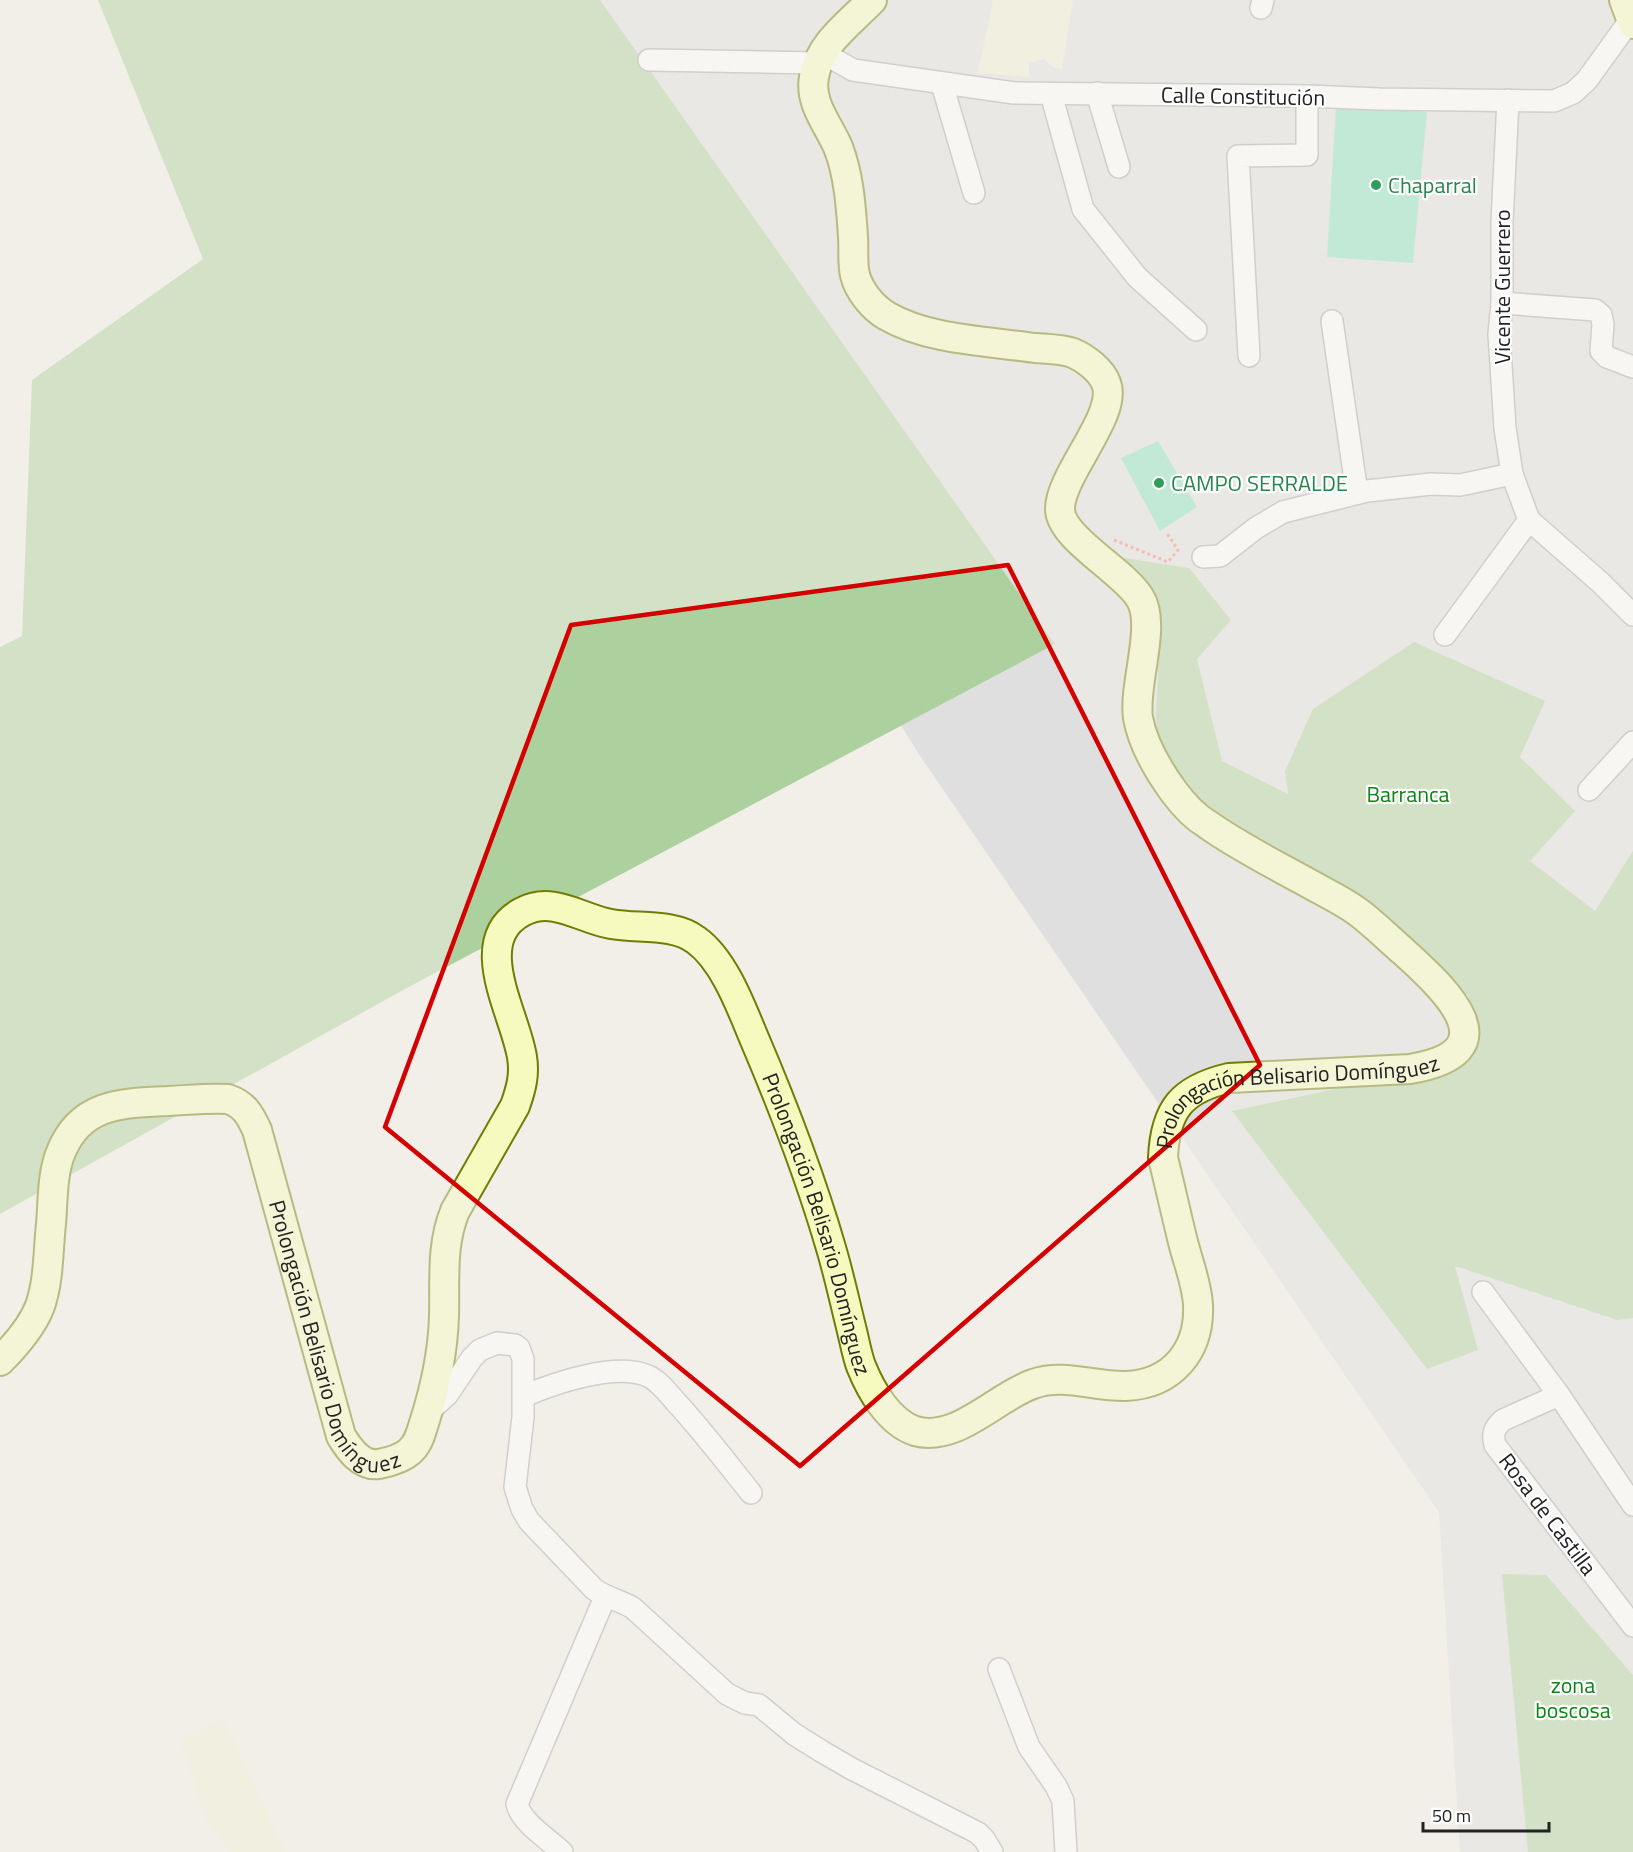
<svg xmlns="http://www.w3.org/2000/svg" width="1633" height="1852" font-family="'Titillium Web',sans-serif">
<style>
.residential{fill:#e0dfdf}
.farmland{fill:#eef0d5}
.forest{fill:#add19e}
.pitch{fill:#88e0be}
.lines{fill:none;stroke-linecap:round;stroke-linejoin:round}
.street-casing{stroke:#a9a9a9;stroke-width:24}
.secondary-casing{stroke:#707d05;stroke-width:32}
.path{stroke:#fa8072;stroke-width:3;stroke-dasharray:3 3;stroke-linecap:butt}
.street{stroke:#fff;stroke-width:21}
.secondary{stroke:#f7fabf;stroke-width:28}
.marked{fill:none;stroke:#d40000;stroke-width:4.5;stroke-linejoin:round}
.leisure-dot{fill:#2e9e5b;stroke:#fff;stroke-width:2}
.labels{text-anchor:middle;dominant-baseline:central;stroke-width:4.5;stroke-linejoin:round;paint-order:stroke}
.street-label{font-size:22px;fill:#222;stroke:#fff}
.leisure-label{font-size:22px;fill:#27864d;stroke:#fff;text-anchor:start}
.park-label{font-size:22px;fill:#0c8416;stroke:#fff}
</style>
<rect width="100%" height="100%" fill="#f2efe9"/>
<polygon class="residential" points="451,0 1633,0 1633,1852 1460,1852 1439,1512 920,756"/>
<g class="farmland">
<polygon points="993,0 1073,0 1062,69 1054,68 1044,59 1029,63 1029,77 978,73"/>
<polygon points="223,1719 285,1852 230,1852 208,1824 181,1742"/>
</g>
<g class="forest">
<polygon points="98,0 600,0 1055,644 405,989 0,1214 0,647 22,636 32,380 203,259"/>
<polygon points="1124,558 1189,568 1231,620 1197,659 1222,761 1288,794 1285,771 1313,709 1414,642 1545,701 1520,757 1575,811 1530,861 1595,911 1633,851 1633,1318 1617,1320 1455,1266 1478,1350 1427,1369 1232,1111 1457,1063 1471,1050 1477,1022 1468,995 1448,978 1321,879 1204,803 1166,764 1157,742 1156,712 1161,614"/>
<polygon points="1502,1574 1546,1575 1633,1675 1633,1852 1528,1852"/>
</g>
<g class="pitch">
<polygon points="1336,106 1427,112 1413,263 1327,257"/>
<polygon points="1158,441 1197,507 1160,531 1121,458"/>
</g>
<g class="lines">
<g class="street-casing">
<g id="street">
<polyline points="1261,8 1263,0"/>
<polyline points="821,52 853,70 1014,93 1307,96 1379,99 1554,101 1573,93 1587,80 1631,19 1633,19"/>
<polyline points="649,60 817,63"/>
<polyline points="942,84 974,193"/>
<polyline points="1097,93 1119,167"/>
<polyline points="1051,94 1083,209 1137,277 1196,330"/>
<polyline points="1508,100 1502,222 1502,303 1499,334 1505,428 1512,474 1529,520 1601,583 1633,615"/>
<polyline points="1502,303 1595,310 1601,315 1603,324 1601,351 1607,357 1633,367"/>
<polyline points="1332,321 1357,493"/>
<polyline points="1249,356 1238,156 1307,155 1307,96"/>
<polyline points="1203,557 1220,556 1256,528 1283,512 1367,491 1431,484 1460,485 1512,474"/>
<polyline points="1445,635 1529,520"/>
<polyline points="1589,790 1633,742"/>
<polyline points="1483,1292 1559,1395 1633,1505"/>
<path d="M1559 1395 1503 1420C1494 1428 1492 1434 1495 1445L1633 1626"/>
<path d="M524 1396C555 1383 615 1362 648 1376 659 1381 667 1392 675 1401 702 1430 726 1462 751 1493"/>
<path d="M428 1412 447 1395 472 1358 480 1350 497 1343 515 1345 519 1348 523 1359V1417L515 1487 522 1509 529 1521 594 1589C606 1598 620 1600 633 1608L727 1694 745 1703 759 1705 794 1734 821 1751 852 1769 978 1833 984 1839 992 1852"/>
<polyline points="999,1669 1029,1747 1056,1786 1063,1801 1066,1852"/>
<path d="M562 1852C548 1839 521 1822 517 1804L605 1597"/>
</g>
</g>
<g class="secondary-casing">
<g id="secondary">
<polyline points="1624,0 1633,24"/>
<path id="s1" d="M0 1361C16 1345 32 1327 40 1306 49 1280 48 1251 51 1224 53 1201 52 1173 61 1152 81 1102 124 1103 169 1101 189 1100 208 1098 228 1099 245 1105 250 1115 257 1130L341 1436C349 1449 361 1467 379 1464 389 1462 401 1459 409 1452 419 1444 421 1432 425 1420 436 1385 443 1352 444 1316 445 1280 441 1245 455 1211L515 1106C521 1089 525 1075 522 1057 515 1013 469 941 522 912 553 895 581 919 611 924 638 929 673 923 696 940 724 960 741 1007 754 1038 783 1106 810 1176 831 1248 839 1275 845 1303 852 1331 855 1343 857 1355 861 1366 871 1391 889 1422 915 1431 957 1443 997 1396 1033 1384 1063 1373 1095 1387 1126 1386 1172 1384 1200 1351 1198 1305 1197 1284 1188 1262 1183 1242 1176 1214 1170 1186 1163 1158 1165 1109 1182 1089 1229 1078L1410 1069C1512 1052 1447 991 1404 952 1389 939 1374 924 1358 912 1346 903 1332 896 1319 889 1282 868 1242 849 1207 824 1195 817 1183 804 1174 792 1158 770 1143 745 1138 718 1133 685 1157 625 1140 598 1124 571 1060 538 1060 509 1060 474 1119 414 1106 383 1101 370 1085 358 1073 353 1062 349 1047 349 1035 348 988 341 928 340 887 316 873 308 859 291 855 275 852 263 854 249 853 237 851 207 849 175 838 147 828 124 809 103 814 77 819 44 850 23 872 0"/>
</g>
</g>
<polyline class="path" points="1114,540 1168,562 1178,550 1166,532"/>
<use href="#street" class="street"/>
<use href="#secondary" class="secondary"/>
</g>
<path d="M0 0H1633V1852H0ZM1008 565 1260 1065 800 1466 385 1127 571 625Z" fill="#f2efe9" fill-opacity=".55" fill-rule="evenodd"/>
<path class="marked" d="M1008 565 1260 1065 800 1466 385 1127 571 625Z"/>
<g class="leisure-dot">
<circle cx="1376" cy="185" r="6"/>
<circle cx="1159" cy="483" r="6"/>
</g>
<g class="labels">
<g class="street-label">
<text transform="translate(1243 96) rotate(1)">Calle Constitución</text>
<text transform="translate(1502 287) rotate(-90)">Vicente Guerrero</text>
<text stroke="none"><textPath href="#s1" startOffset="2826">Prolongación Belisario Domínguez</textPath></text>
<text stroke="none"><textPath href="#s1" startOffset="1926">Prolongación Belisario Domínguez</textPath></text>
<text stroke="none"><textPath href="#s1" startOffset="687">Prolongación Belisario Domínguez</textPath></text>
<text transform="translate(1548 1514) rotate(53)">Rosa de Castilla</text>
</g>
<g class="leisure-label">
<text x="1388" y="185">Chaparral</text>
<text x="1171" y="483">CAMPO SERRALDE</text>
</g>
<g class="park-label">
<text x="1408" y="794">Barranca</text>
<text x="1573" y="1685">zona<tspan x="1573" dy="25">boscosa</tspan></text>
</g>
</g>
<path d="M1423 1822v9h126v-9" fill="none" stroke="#222222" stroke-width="3"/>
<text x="1432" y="1822" font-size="18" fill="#222222" stroke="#ffffff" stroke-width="4.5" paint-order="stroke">50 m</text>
</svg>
